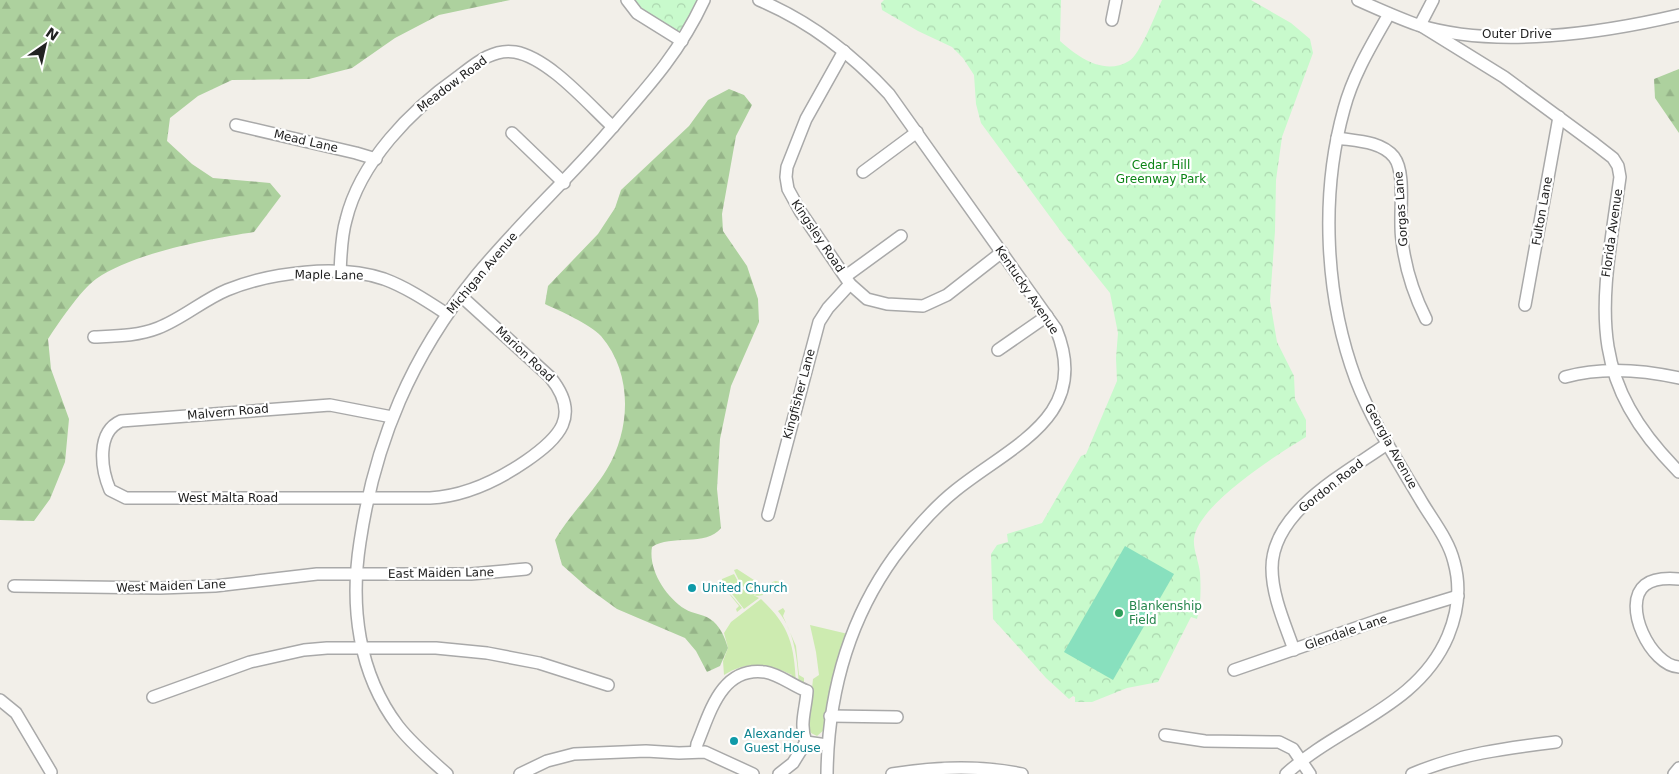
<svg xmlns="http://www.w3.org/2000/svg" width="1679" height="774" font-family="'DejaVu Sans',sans-serif">
<style>
.grass{fill:#cdebb0}
.forest{fill:url(#forest-firs)}
.park{fill:url(#park-crowns)}
.pitch{fill:#88e0be}
.lines{fill:none;stroke-linecap:round;stroke-linejoin:round}
.minor-casing{stroke:#a9a9a9;stroke-width:14}
.minor{stroke:#fff;stroke-width:11}
.culture-dot{fill:#0f9aa8;stroke:#fff;stroke-width:2}
.leisure-dot{fill:#2e9e5b;stroke:#fff;stroke-width:2}
.labels{text-anchor:middle;dominant-baseline:central;stroke-width:4.5;stroke-linejoin:round;paint-order:stroke}
.street-label{font-size:12px;fill:#222;stroke:#fff}
.park-label{font-size:12px;fill:#0c8416;stroke:#fff}
.culture-label{font-size:12px;fill:#0d838f;stroke:#fff;text-anchor:start}
.leisure-label{font-size:12px;fill:#27864d;stroke:#fff;text-anchor:start}
</style>
<defs>
<pattern id="forest-firs" width="22" height="20" patternUnits="userSpaceOnUse" patternTransform="scale(1.25)"><rect width="22" height="20" fill="#add19e"/><path d="M5 1l3.5 6h-7zM16 11l3.5 6h-7z" fill="#95b388"/></pattern>
<pattern id="park-crowns" width="20" height="18" patternUnits="userSpaceOnUse" patternTransform="scale(1.25)"><rect width="20" height="18" fill="#c8facc"/><path d="M2 6a3 3 0 1 1 6 0M12 15a3 3 0 1 1 6 0" fill="none" stroke="#acd6af"/></pattern>
</defs>
<rect width="100%" height="100%" fill="#f2efe9"/>
<g class="grass">
<path d="M737 569 757 582V593L762 592 763 595C748 600 739 581 734 570Z"/>
<polygon points="734,574 742,589 759,598 744,609 722,581 722,579"/>
<polygon points="719,581 742,608 737,612 736,609 739,606 722,585 715,590 714,587"/>
<circle cx="776" cy="587" r="6"/>
<path d="M761 599C790 626 794 645 796 683L789 680 792 675C769 664 747 660 724 675L723 661 728 648 724 633 731 622Z"/>
<path d="M783 608 785 611 783 616 796 646 799 675 804 678V682L801 684H799C797 658 795 632 778 611Z"/>
<polygon points="810,625 848,634 825,729 817,736 811,733 808,727 813,679 819,675 816,652"/>
</g>
<g class="forest">
<path d="M0 0H510L439 15 395 38 352 68 309 79 232 80 198 96 170 118 167 141 192 164 213 178 270 183 281 196 254 232C209 239 133 253 96 279 80 291 59 322 48 339L51 369 69 419 65 462 50 499 34 521 0 520Z"/>
<polygon points="1679,69 1679,133 1655,98 1654,79"/>
<path d="M729 89 744 95 752 105 736 136 722 214 723 231 747 266 758 299 759 322 731 386 720 439 717 489 721 528C706 547 671 534 652 547 648 570 666 597 685 609 693 614 703 614 710 619 720 625 725 638 728 648L720 666 707 672 696 651 685 638 617 609 588 588 562 565 555 540C570 514 592 494 607 469 631 429 633 373 601 336 590 324 560 311 545 304L548 286 598 234 615 208 621 190 689 126 708 100Z"/>
</g>
<g class="park">
<polygon points="634,0 698,0 683,29 678,32 641,9"/>
<path d="M884 0H1061L1060 41C1078 57 1104 76 1129 61 1140 55 1156 13 1162 0H1251L1291 23 1310 39 1313 53 1282 137 1276 180 1275 231 1270 301 1277 342 1294 376 1295 399 1306 420V437C1278 454 1197 505 1194 539 1193 550 1199 562 1200 573 1201 588 1201 605 1197 619L1191 617 1158 682 1127 688 1092 702H1075V697L1073 696 1069 699 1046 678 993 619 991 554 997 545 1008 542 1007 534 1042 523 1081 456 1086 454 1117 381 1116 358 1118 333 1110 293 1062 233 981 123 976 104 974 75 963 58 952 47 918 31 882 10 881 3Z"/>
</g>
<polygon class="pitch" points="1125,546 1174,574 1113,680 1064,652"/>
<g class="lines">
<g class="minor-casing">
<g id="minor">
<polyline points="627,0 637,13 682,41"/>
<path d="M759 0C809 21 852 54 889 94L1056 329C1092 416 1012 445 956 490 932 509 912 533 894 557 848 621 828 696 827 774"/>
<path d="M1358 0C1378 9 1398 18 1418 25 1495 49 1602 33 1679 15"/>
<path d="M1433 0 1420 25 1504 77 1595 144 1613 158 1618 166 1620 177C1603 301 1581 374 1679 472"/>
<polyline points="1112,20 1116,0"/>
<polyline points="844,51 806,119 787,167 786,177 788,189 800,211 850,284 867,299 887,304 923,306 947,295 1002,252"/>
<polyline points="236,125 356,153 376,159"/>
<polyline points="512,133 564,183"/>
<path d="M1337 138C1356 141 1381 141 1394 157 1407 174 1398 218 1402 240 1405 267 1414 295 1426 319"/>
<polyline points="863,172 917,132"/>
<path d="M340 273C341 255 341 237 346 220 360 162 411 110 458 77 475 64 493 48 515 52 549 58 588 104 613 127"/>
<polyline points="846,276 901,236"/>
<polyline points="1525,305 1559,117"/>
<path d="M94 337C115 336 138 336 158 328 182 319 203 300 227 290 271 272 339 264 384 279 406 287 427 301 447 314"/>
<polyline points="998,350 1047,316"/>
<path d="M1565 377C1601 367 1643 370 1679 378"/>
<path d="M392 417 330 405 121 421C96 432 101 469 110 490L126 498H430C466 496 497 481 526 461 559 438 582 416 550 377L461 296"/>
<polyline points="768,515 819,322 828,308 850,284"/>
<path d="M1679 579C1668 578 1654 578 1645 585 1621 604 1651 666 1679 667"/>
<polyline points="14,586 160,588 215,586 317,574 471,574 526,569"/>
<path d="M1294 650C1285 624 1272 596 1272 568 1272 511 1346 473 1387 444"/>
<polyline points="1234,670 1379,620 1458,596"/>
<polyline points="153,697 250,662 304,650 327,648 436,648 487,653 539,663 608,685"/>
<polyline points="0,700 16,713 51,772"/>
<polyline points="830,716 897,717"/>
<polyline points="1165,735 1205,741 1279,742 1293,749 1310,774"/>
<path d="M696 751 697 744C710 713 721 666 765 672 779 674 793 686 807 691 806 709 799 724 806 742L827 745"/>
<path d="M447 774C430 759 412 744 398 726 358 673 350 606 360 542 375 441 412 355 476 276 516 227 563 184 604 137 644 91 678 56 704 0"/>
<polyline points="520,774 547,761 574,754 646,751 679,753 705,752 753,774"/>
<polyline points="779,774 793,763 806,742"/>
<path d="M892 774C935 767 979 765 1022 774"/>
<path d="M1286 774C1339 725 1418 707 1448 636 1458 612 1461 587 1454 562 1449 541 1434 522 1423 504 1399 463 1373 424 1356 380 1325 297 1320 195 1344 109 1353 75 1372 44 1389 14"/>
<path d="M1412 774C1459 754 1506 748 1556 742"/>
<polyline points="1674,774 1679,768"/>
</g>
</g>
<use href="#minor" class="minor"/>
</g>
<g class="culture-dot">
<circle cx="692" cy="588" r="5"/>
<circle cx="734" cy="741" r="5"/>
</g>
<circle class="leisure-dot" cx="1119" cy="613" r="5"/>
<g class="labels">
<g class="street-label">
<text x="1517" y="34">Outer Drive</text>
<text transform="translate(452 84) rotate(-37)">Meadow Road</text>
<text transform="translate(306 141) rotate(13)">Mead Lane</text>
<text transform="translate(1401 209) rotate(-94)">Gorgas Lane</text>
<text transform="translate(1542 211) rotate(-80)">Fulton Lane</text>
<text transform="translate(1612 233) rotate(-82)">Florida Avenue</text>
<text transform="translate(818 236) rotate(56)">Kingsley Road</text>
<text transform="translate(482 273) rotate(-50)">Michigan Avenue</text>
<text transform="translate(329 275) rotate(1)">Maple Lane</text>
<text transform="translate(1027 290) rotate(56)">Kentucky Avenue</text>
<text transform="translate(525 354) rotate(43)">Marion Road</text>
<text transform="translate(799 394) rotate(-75)">Kingfisher Lane</text>
<text transform="translate(228 412) rotate(-5)">Malvern Road</text>
<text transform="translate(1391 446) rotate(61)">Georgia Avenue</text>
<text transform="translate(1331 486) rotate(-38)">Gordon Road</text>
<text x="228" y="498">West Malta Road</text>
<text transform="translate(441 573) rotate(-1)">East Maiden Lane</text>
<text transform="translate(171 586) rotate(-2)">West Maiden Lane</text>
<text transform="translate(1346 632) rotate(-19)">Glendale Lane</text>
</g>
<g class="park-label">
<text x="1161" y="165">Cedar Hill<tspan x="1161" dy="14">Greenway Park</tspan></text>
</g>
<g class="culture-label">
<text x="702" y="588">United Church</text>
<text x="744" y="734">Alexander<tspan x="744" dy="14">Guest House</tspan></text>
</g>
<g class="leisure-label">
<text x="1129" y="606">Blankenship<tspan x="1129" dy="14">Field</tspan></text>
</g>
</g>
<g transform="translate(45 45) rotate(34)" stroke="#ffffff" stroke-width="4" paint-order="stroke">
<path d="M0-4L9 19L0 12L-9 19Z" fill="#222222"/>
<text y="-8" font-size="14" font-weight="bold" text-anchor="middle" fill="#222222">N</text>
</g>
</svg>
